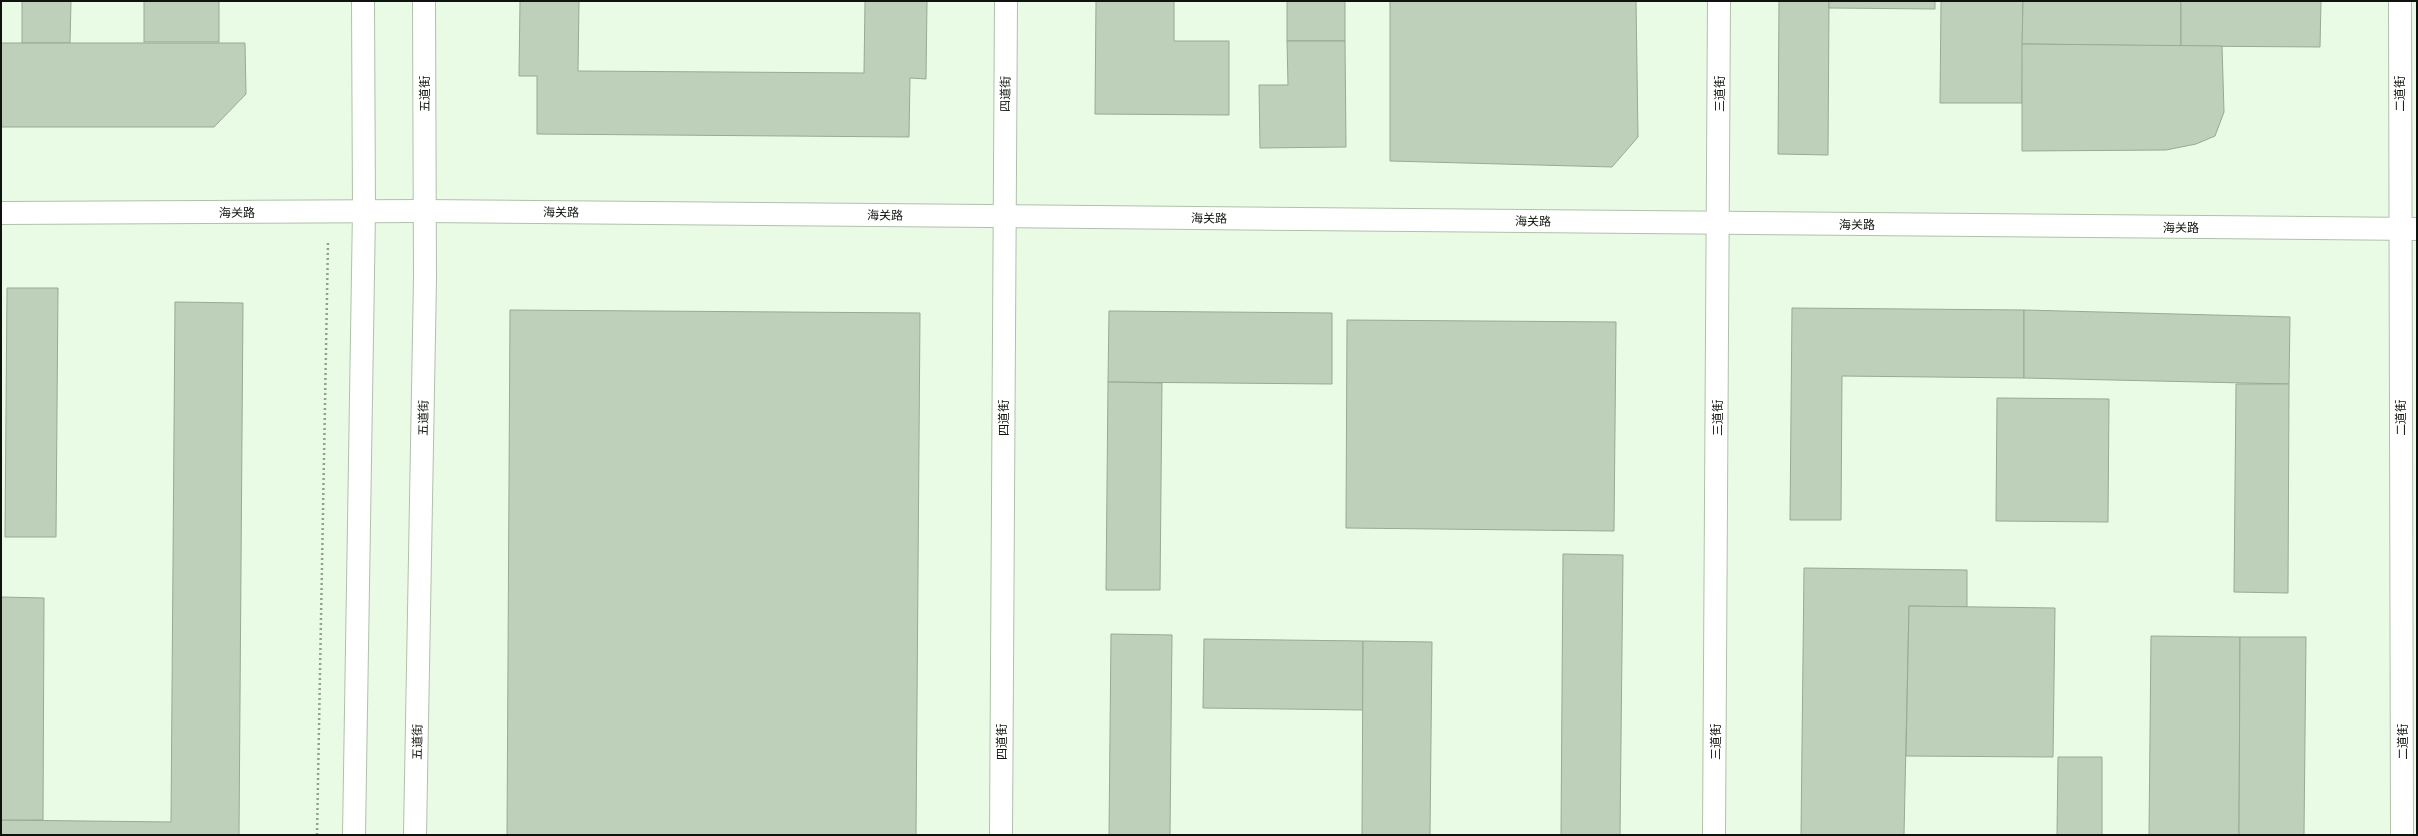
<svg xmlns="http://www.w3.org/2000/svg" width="2418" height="836" font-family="Montserrat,'Noto Sans SC',sans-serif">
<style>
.building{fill:#bfd0ba;stroke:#99a994}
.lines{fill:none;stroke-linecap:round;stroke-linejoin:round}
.minor-casing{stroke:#b0c1ab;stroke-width:24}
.highway-casing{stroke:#b0c1ab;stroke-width:24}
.path{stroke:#92a08f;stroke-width:2.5;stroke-dasharray:2 3;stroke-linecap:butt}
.minor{stroke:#fff;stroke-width:22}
.highway{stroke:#fff;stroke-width:22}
.labels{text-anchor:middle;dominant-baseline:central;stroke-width:4;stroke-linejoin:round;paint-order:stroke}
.street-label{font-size:12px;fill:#0e140d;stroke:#fff}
</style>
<rect width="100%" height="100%" fill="#e9fbe4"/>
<g class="building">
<polygon points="22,1 71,1 70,43 22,43"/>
<rect x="144" y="1" width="75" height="41"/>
<polygon points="520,1 579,1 578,71 864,73 865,1 927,1 926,79 910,78 909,137 537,134 537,76 519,76"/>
<polygon points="1096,1 1174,1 1174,41 1229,41 1229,115 1095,114"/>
<rect x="1287" y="1" width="58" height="40"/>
<polygon points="1390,1 1636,1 1638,137 1612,167 1390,161"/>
<polygon points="1779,1 1829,1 1828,155 1778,154"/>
<polygon points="1829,1 1935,1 1935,9 1829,8"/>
<polygon points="1941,1 2023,1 2022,103 1940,103"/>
<polygon points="2023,1 2181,1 2181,46 2022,44"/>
<polygon points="2181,1 2321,1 2320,47 2181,46"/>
<polygon points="1287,41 1345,41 1346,147 1260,148 1259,85 1288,85"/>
<polygon points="1,43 245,43 246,94 214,127 1,127"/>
<polygon points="2022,44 2222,46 2224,112 2215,136 2196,144 2166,150 2022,151"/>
<polygon points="7,288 58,288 56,537 5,537"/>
<polygon points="175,302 243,303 239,835 1,835 1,820 171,822"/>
<polygon points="1792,308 2024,310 2024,378 1842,376 1841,520 1790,520"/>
<polygon points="510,310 920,313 916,835 507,835"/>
<polygon points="2024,310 2290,317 2289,384 2024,378"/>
<polygon points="1109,311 1332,313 1332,384 1108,382"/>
<polygon points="1347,320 1616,322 1614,531 1346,528"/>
<polygon points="1108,382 1162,383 1160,590 1106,590"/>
<polygon points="2236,384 2289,384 2288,593 2234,592"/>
<polygon points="1997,398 2109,399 2108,522 1996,521"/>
<polygon points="1563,554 1623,555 1620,835 1561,835"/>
<polygon points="1804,568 1967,570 1967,607 1909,606 1904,835 1801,835"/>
<polygon points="1,597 44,598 43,820 1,820"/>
<polygon points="1909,606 2055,608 2053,757 1906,756"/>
<polygon points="1111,634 1172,635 1170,835 1109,835"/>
<polygon points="2151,636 2240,637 2239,835 2149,835"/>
<polygon points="2240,637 2306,637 2304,835 2239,835"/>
<polygon points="1204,639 1363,641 1363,710 1203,708"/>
<polygon points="1363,641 1432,642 1430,835 1362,835"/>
<polygon points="2058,757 2102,757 2102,835 2057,835"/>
</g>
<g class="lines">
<g class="minor-casing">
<g id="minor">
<polyline points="2400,1 2402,835"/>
<polyline points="1,213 423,211 2417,229"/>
<polyline points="1001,835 1006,1"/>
<polyline points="1714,835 1719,1"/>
</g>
</g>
<g class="highway-casing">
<g id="highway">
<polyline points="354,835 364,211 363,1"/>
<polyline points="415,835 425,278 424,1"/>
</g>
</g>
<polyline class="path" points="317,835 328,242"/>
<use href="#minor" class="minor"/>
<use href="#highway" class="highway"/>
</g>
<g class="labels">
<g class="street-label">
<text transform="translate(424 94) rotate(-90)">五道街</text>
<text transform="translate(1005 94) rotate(-89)">四道街</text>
<text transform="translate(1719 94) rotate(-90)">三道街</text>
<text transform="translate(2399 94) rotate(-90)">二道街</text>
<text x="237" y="212">海关路</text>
<text transform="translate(561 212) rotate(1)">海关路</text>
<text transform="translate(885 215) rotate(1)">海关路</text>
<text transform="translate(1209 218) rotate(1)">海关路</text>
<text transform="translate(1533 221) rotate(1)">海关路</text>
<text x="1857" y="224">海关路</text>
<text x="2181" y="227">海关路</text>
<text transform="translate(423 418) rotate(-89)">五道街</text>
<text transform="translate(1003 418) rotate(-90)">四道街</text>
<text transform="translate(1717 418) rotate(-90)">三道街</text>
<text transform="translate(2400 418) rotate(-90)">二道街</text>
<text transform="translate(417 742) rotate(-89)">五道街</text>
<text transform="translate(1001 742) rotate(-90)">四道街</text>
<text transform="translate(1715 742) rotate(-90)">三道街</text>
<text transform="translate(2402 742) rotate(-90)">二道街</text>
</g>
</g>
<rect width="2418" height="836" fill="none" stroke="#0e140d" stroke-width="4"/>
</svg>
